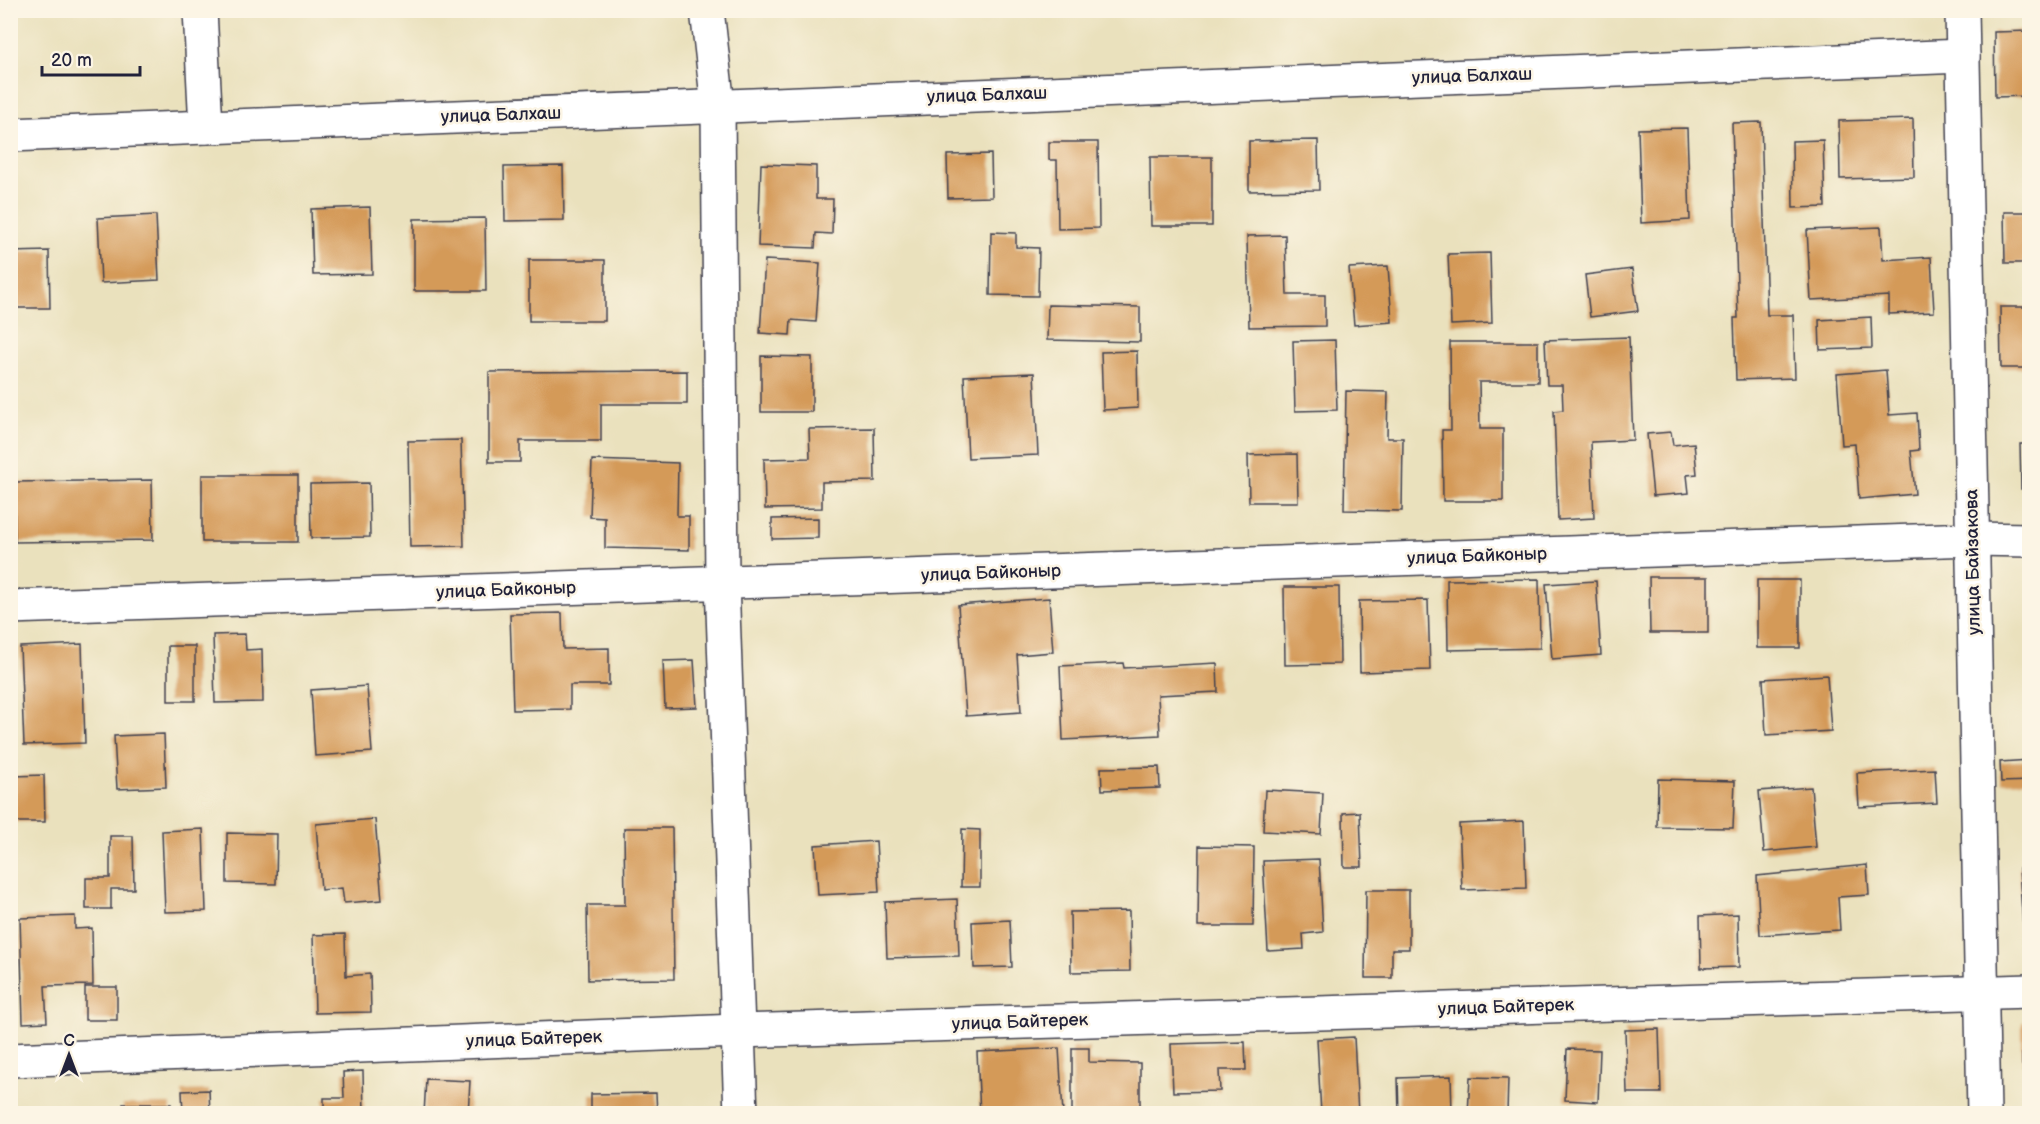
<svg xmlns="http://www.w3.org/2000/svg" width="2040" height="1124" font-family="'Balsamiq Sans',sans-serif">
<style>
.building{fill:#d49a58}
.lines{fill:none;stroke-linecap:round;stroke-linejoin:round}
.minor-casing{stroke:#403f4e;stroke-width:36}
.minor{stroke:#fff;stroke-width:33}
.labels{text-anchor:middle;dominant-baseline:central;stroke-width:5;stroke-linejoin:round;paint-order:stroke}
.street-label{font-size:18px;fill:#22223b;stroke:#fcf5e5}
</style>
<rect width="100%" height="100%" fill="#fcf5e5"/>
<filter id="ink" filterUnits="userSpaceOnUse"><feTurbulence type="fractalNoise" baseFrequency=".0167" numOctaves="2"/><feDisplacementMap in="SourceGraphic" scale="12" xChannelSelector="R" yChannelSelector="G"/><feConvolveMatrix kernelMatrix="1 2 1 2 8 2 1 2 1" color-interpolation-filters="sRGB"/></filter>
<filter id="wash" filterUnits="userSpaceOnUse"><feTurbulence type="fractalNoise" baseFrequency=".008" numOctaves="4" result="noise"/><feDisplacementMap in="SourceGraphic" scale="24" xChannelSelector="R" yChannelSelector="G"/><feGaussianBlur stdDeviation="1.35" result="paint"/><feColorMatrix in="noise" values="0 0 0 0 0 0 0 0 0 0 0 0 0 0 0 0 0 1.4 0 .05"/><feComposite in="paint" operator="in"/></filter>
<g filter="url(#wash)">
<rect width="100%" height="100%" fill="#eae1bd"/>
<g id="blocks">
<g class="building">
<polygon points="2030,31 2030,96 1995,97 1994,32"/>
<polygon points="1913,119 1914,177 1840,179 1839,121"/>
<polygon points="1761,122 1767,315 1793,315 1795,378 1736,380 1734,318 1738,318 1732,123"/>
<polygon points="1687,128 1690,220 1641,223 1638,129"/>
<polygon points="1318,140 1319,190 1249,191 1249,141"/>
<polygon points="1823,140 1825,207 1793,208 1792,141"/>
<polygon points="1049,142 1098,142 1099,228 1058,229 1057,160 1049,160"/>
<polygon points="991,154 992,197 948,198 947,155"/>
<polygon points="1150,157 1212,157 1212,226 1151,226"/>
<polygon points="761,164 816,166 816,199 833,199 832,234 816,233 815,248 758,246"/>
<polygon points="563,166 564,220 505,221 504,167"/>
<polygon points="370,207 372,274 313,275 311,209"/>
<polygon points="2004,212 2030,212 2030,263 2005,263"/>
<polygon points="156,215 159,280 101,283 98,218"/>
<polygon points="485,218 486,291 414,291 414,219"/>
<polygon points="1881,227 1883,260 1931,257 1934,312 1889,314 1889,296 1811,300 1807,230"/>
<polygon points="991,232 1016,233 1016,247 1039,248 1038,296 990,295"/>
<polygon points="1285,235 1287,295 1325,295 1325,326 1249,327 1247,236"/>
<polygon points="49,251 50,308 10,308 10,252"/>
<polygon points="1490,253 1492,323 1451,325 1448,254"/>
<rect x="529" y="260" width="76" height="61"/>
<polygon points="765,260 820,263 816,322 791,320 790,335 760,333"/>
<polygon points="1388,266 1392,322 1354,325 1349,268"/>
<polygon points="1632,269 1638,311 1590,317 1585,275"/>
<polygon points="1048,305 1140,307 1140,342 1047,340"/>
<polygon points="2000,307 2030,307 2030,368 2001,368"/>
<polygon points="1871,317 1872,348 1820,350 1819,320"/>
<polygon points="1629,337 1633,440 1591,442 1594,518 1558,520 1554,411 1563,410 1562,385 1547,385 1545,340"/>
<polygon points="1335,340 1337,410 1295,411 1293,341"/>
<polygon points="1450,342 1538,342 1538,382 1479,382 1480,429 1503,429 1503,501 1443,501 1442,430 1451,430"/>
<polygon points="1137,351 1138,408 1103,410 1101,352"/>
<polygon points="761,356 812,357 812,412 761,412"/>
<polygon points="1886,370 1889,415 1917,413 1919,450 1911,451 1915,494 1859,499 1855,444 1842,445 1837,374"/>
<polygon points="687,371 687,404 601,404 601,441 520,441 520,462 489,462 489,372"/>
<polygon points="1034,373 1038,455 968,458 964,376"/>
<polygon points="1346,391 1388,392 1387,438 1403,438 1402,511 1344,510"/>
<polygon points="874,428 875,481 822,482 822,508 765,509 764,459 810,458 809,429"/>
<polygon points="1671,432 1673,445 1694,443 1697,474 1687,475 1689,493 1653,496 1647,434"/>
<polygon points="461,440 464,546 410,547 408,441"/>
<polygon points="2020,444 2030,444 2030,489 2021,489"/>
<polygon points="1297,454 1298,502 1249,502 1248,455"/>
<polygon points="592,460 678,463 677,516 689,516 689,550 605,548 605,518 590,517"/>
<rect x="202" y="475" width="96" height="67"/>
<polygon points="152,480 153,540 15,542 14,482"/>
<polygon points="369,483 370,537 311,538 310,484"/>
<polygon points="818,518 818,538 772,539 772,519"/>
<polygon points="1649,577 1708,577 1708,633 1650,633"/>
<polygon points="1539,579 1540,648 1448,650 1447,580"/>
<rect x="1757" y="580" width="43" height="68"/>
<polygon points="1596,581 1601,655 1552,659 1546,584"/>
<polygon points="1284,587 1339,587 1340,664 1285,665"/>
<polygon points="1049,598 1053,652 1017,655 1021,712 966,716 958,605"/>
<polygon points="1428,600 1430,670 1360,672 1359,601"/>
<polygon points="562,613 563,649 609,648 609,685 570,685 570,709 513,710 510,614"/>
<polygon points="245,634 246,650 262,649 263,702 215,703 213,635"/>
<polygon points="82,644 85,743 24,745 20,647"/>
<rect x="168" y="646" width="27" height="55"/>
<polygon points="694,660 697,707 665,708 663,661"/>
<polygon points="1123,663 1124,668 1217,663 1218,692 1158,695 1160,735 1063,740 1060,666"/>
<polygon points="1827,675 1831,731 1766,735 1763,679"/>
<polygon points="367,686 372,752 315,756 311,690"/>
<polygon points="164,734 166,787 117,789 114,736"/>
<polygon points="2030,760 2030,781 2001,782 2000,762"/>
<polygon points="1159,767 1160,788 1102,790 1101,768"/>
<polygon points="1935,769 1937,803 1859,807 1857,773"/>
<polygon points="44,775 45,822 15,822 14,776"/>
<polygon points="1658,779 1735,781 1733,828 1657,827"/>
<polygon points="1811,787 1816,847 1764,852 1759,791"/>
<polygon points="1265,790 1323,793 1321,834 1263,831"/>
<polygon points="1360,812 1362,867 1344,867 1343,813"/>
<polygon points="375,819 382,900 344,903 342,888 321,890 316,824"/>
<polygon points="1524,821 1526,888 1462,890 1459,824"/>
<polygon points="624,828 672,828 674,979 588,980 587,905 625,905"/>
<polygon points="203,829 206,911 165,912 162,831"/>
<polygon points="962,829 980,830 980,887 961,887"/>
<polygon points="227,833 277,834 276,884 227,883"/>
<polygon points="110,836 133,836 134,889 111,889 111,909 86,909 86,878 110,878"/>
<polygon points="876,841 879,892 818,895 815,845"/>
<polygon points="1199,846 1254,847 1253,926 1198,926"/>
<polygon points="1319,859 1323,932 1303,934 1304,949 1268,951 1263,861"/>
<polygon points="1867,865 1869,895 1838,897 1840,930 1760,935 1757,876"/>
<polygon points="2030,867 2030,927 2023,927 2019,868"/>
<polygon points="1366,890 1409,890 1409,949 1392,949 1392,978 1365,978"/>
<polygon points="957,899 959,956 887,958 885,902"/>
<polygon points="1129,911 1130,971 1071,972 1070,912"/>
<polygon points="1738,914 1739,967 1701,968 1700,916"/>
<polygon points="75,916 75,929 92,928 93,985 45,986 47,1022 23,1023 20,918"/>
<polygon points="1010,920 1012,967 974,968 972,922"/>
<polygon points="345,934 346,976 370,974 371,1012 315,1013 313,935"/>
<rect x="85" y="987" width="32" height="33"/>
<rect x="2022" y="1022" width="8" height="43"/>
<polygon points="1659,1029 1661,1093 1627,1093 1625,1030"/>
<polygon points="1354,1037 1358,1114 1321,1114 1317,1039"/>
<polygon points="1245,1042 1246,1070 1219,1070 1220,1091 1173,1092 1171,1044"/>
<polygon points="1059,1048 1063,1114 980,1114 977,1052"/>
<polygon points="1072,1048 1089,1048 1089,1062 1140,1063 1140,1114 1072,1114"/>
<polygon points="1567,1049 1600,1050 1598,1102 1565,1100"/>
<polygon points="363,1071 364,1114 324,1114 324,1098 344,1098 343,1072"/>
<polygon points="1451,1076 1452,1114 1399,1114 1398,1078"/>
<polygon points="1470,1077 1508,1078 1507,1114 1468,1114"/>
<polygon points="426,1079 470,1081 468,1114 424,1114"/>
<polygon points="209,1090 210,1114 183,1114 182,1091"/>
<polygon points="656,1093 657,1114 591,1114 591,1094"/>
<rect x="123" y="1104" width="48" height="10"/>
</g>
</g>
</g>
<g filter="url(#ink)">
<use href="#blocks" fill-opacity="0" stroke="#403f4e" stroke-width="1.5"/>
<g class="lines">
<g class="minor-casing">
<g id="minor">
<polyline points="200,10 206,127"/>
<polyline points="707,10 718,106 722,582 741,1114"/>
<polyline points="1962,10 1984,1114"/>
<polyline points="10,135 1963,56"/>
<polyline points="10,607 1972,539 2030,540"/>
<polyline points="10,1060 737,1031 2030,991"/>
</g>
</g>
<use href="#minor" class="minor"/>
</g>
</g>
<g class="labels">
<g class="street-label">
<text transform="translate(1472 76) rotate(-2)">улица Балхаш</text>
<text transform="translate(987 95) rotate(-2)">улица Балхаш</text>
<text transform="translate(501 115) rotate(-2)">улица Балхаш</text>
<text transform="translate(1477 556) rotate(-2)">улица Байконыр</text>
<text transform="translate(1973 562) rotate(-91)">улица Байзакова</text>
<text transform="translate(991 573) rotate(-2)">улица Байконыр</text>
<text transform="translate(506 590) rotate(-2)">улица Байконыр</text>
<text transform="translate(1506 1007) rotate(-2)">улица Байтерек</text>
<text transform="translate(1020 1022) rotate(-2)">улица Байтерек</text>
<text transform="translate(534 1039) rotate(-2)">улица Байтерек</text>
</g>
</g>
<rect width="2040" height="1124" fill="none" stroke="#fcf5e5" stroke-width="36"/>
<g transform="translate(69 1055)" stroke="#fcf5e5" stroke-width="4.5" paint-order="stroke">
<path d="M0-4.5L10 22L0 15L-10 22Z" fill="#22223b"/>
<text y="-9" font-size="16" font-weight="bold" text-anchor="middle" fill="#22223b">С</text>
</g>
<path d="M42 66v9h98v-9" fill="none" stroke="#22223b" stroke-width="3"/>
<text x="51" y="66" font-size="18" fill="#22223b" stroke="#fcf5e5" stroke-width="4.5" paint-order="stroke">20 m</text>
</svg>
